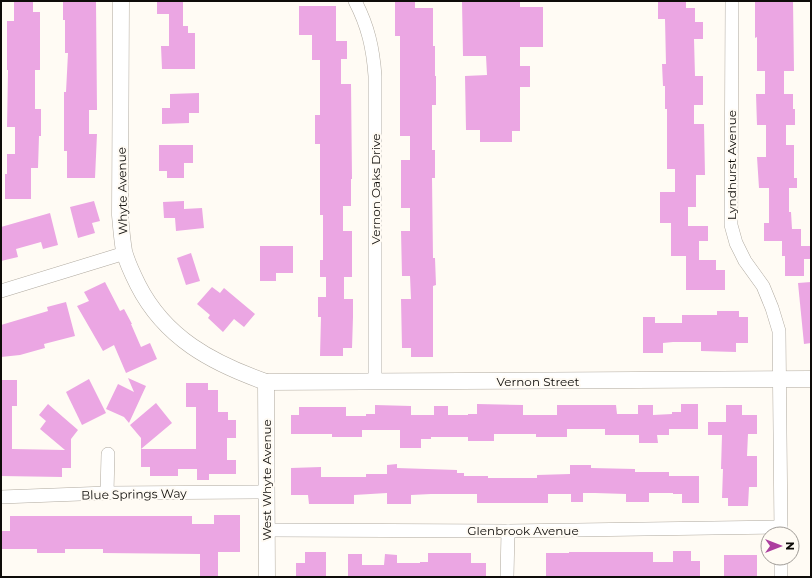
<svg xmlns="http://www.w3.org/2000/svg" width="812" height="578" font-family="Montserrat,sans-serif">
<style>
.building{fill:#eba6e3}
.lines{fill:none;stroke-linecap:round;stroke-linejoin:round}
.minor-casing{stroke:#b0aaa0;stroke-width:14}
.tertiary-casing{stroke:#b0aaa0;stroke-width:17}
.minor{stroke:#fff;stroke-width:13}
.tertiary{stroke:#fff;stroke-width:16}
.labels{text-anchor:middle;dominant-baseline:central;stroke-width:4;stroke-linejoin:round;paint-order:stroke}
.street-label{font-size:12px;fill:#0e0c09;stroke:#fffbf4}
</style>
<rect width="100%" height="100%" fill="#fffbf4"/>
<g class="building">
<polygon points="14,1 33,1 33,12 40,12 40,70 35,70 35,109 41,109 41,136 39,136 38,168 31,168 31,199 5,199 5,174 7,174 7,154 15,154 15,127 7,127 8,70 7,70 7,21 14,21"/>
<polygon points="63,1 96,2 97,110 89,110 89,134 97,134 95,178 67,178 67,151 64,151 64,92 66,92 68,53 65,53 65,20 63,20"/>
<polygon points="157,1 183,1 183,26 188,26 188,33 195,33 195,69 162,69 161,46 169,46 169,14 157,14"/>
<polygon points="395,1 415,1 415,8 433,8 433,46 435,46 435,76 436,76 436,105 432,105 432,150 435,150 435,178 432,178 433,258 435,258 436,285 433,286 433,357 411,357 411,348 402,348 401,299 411,299 410,276 402,276 401,231 410,231 410,208 401,208 401,160 410,160 410,136 400,136 400,36 395,36"/>
<polygon points="462,1 520,1 520,7 543,7 543,47 520,47 520,66 530,66 530,87 520,87 520,131 512,131 512,142 480,142 480,130 466,130 465,76 487,75 486,56 463,56"/>
<polygon points="658,1 686,1 686,8 695,8 695,22 703,22 703,39 694,39 695,76 703,76 703,105 694,105 694,124 704,124 705,175 696,175 696,207 688,207 688,226 708,226 708,241 699,241 699,260 716,260 716,270 725,270 725,290 686,290 686,256 671,256 671,223 660,223 660,192 675,192 675,169 667,169 667,109 665,109 665,86 663,86 662,64 666,64 665,19 658,19"/>
<polygon points="755,1 793,1 794,71 784,71 784,94 793,94 793,109 795,109 795,125 786,125 786,145 794,145 794,178 797,178 797,188 789,188 789,212 791,212 792,229 801,229 801,246 811,246 811,259 804,259 804,276 785,276 785,256 782,256 782,241 764,241 764,223 769,223 769,188 759,188 757,157 766,157 766,125 757,125 756,94 765,94 765,71 757,71 757,37 755,38"/>
<polygon points="299,6 336,6 336,41 347,41 347,59 341,59 341,84 351,84 352,179 351,179 351,206 343,206 343,231 352,231 352,277 344,277 344,299 353,299 353,317 352,348 343,348 343,356 320,356 321,317 318,317 318,297 326,297 326,277 320,277 320,260 323,260 323,215 320,215 320,144 315,144 315,115 320,115 320,60 312,60 312,35 299,35"/>
<polygon points="199,93 199,113 189,113 189,123 162,124 162,108 170,108 170,94"/>
<polygon points="159,145 193,145 193,163 184,163 184,178 167,178 167,171 159,171"/>
<polygon points="94,201 100,221 92,223 95,233 78,238 70,207"/>
<polygon points="184,201 184,209 202,208 204,228 176,231 175,218 164,218 163,202"/>
<polygon points="50,213 58,245 43,249 41,242 16,249 18,257 1,261 1,227"/>
<polygon points="260,246 293,246 293,273 276,273 276,281 260,281"/>
<polygon points="191,253 200,281 186,285 177,258"/>
<polygon points="105,282 120,311 124,309 132,324 131,324 141,347 150,343 157,359 126,373 114,345 103,351 77,306 89,301 84,292"/>
<polygon points="811,282 811,343 804,344 798,283"/>
<polygon points="212,287 220,293 224,288 255,314 244,327 234,319 223,332 208,318 210,315 197,304"/>
<polygon points="66,302 75,336 44,344 45,348 20,355 1,357 1,325 48,311 47,307"/>
<polygon points="717,311 739,311 739,317 748,317 748,343 736,343 736,352 701,351 701,342 673,342 663,343 663,353 643,353 643,317 655,317 655,323 682,323 682,315 717,315"/>
<polygon points="128,378 146,386 129,423 124,417 106,409 118,384 134,392"/>
<polygon points="89,379 106,413 82,425 66,392"/>
<polygon points="1,380 17,380 17,406 12,406 12,449 65,450 40,429 46,421 39,415 48,404 78,430 71,439 71,468 62,468 62,477 1,476"/>
<polygon points="186,383 208,383 208,390 218,390 218,412 228,412 228,420 236,420 236,438 227,438 227,460 236,460 236,474 209,474 209,480 197,480 197,469 178,469 178,476 150,476 150,467 141,467 141,438 130,425 156,403 172,423 141,449 196,449 196,407 186,407"/>
<polygon points="477,404 523,405 523,415 557,415 557,405 616,405 617,414 638,414 638,405 653,405 653,415 672,414 672,412 681,412 681,404 698,404 698,429 669,429 669,435 657,435 658,443 639,443 639,435 605,435 605,429 567,429 567,437 536,437 536,434 494,434 494,441 468,441 468,437 431,437 431,439 421,439 421,448 400,448 400,430 362,430 362,437 332,437 332,434 291,434 291,415 299,415 299,407 346,407 346,416 366,416 366,414 375,414 375,405 411,406 411,415 434,415 434,406 448,406 448,415 468,415 468,414 477,414"/>
<polygon points="726,405 742,405 742,415 757,415 757,434 748,434 747,456 757,456 757,487 749,487 748,506 728,506 728,498 722,498 723,469 721,469 722,435 708,435 708,422 726,422"/>
<polygon points="397,464 397,468 457,470 457,473 464,473 464,476 488,476 488,478 537,478 537,475 570,474 570,465 591,465 591,468 635,469 635,472 669,472 669,476 699,476 699,503 682,503 682,494 673,494 673,493 649,493 649,502 626,502 626,494 595,493 583,493 583,502 571,502 571,494 548,494 548,503 477,503 477,494 431,494 411,495 411,504 387,504 387,493 354,495 354,504 309,504 308,495 291,495 291,468 321,467 321,477 366,477 366,474 387,474 387,465"/>
<polygon points="214,515 240,515 240,552 218,552 218,577 200,577 200,554 103,553 103,549 65,549 65,553 37,553 37,549 2,549 2,531 10,531 10,516 192,516 192,524 214,524"/>
<polygon points="673,551 691,551 691,561 700,561 700,577 546,577 546,553 569,553 569,552 653,552 653,562 673,562"/>
<polygon points="305,552 326,552 326,577 296,577 296,563 305,563"/>
<polygon points="428,553 471,553 471,563 486,563 486,577 348,577 348,554 362,554 362,565 384,565 385,554 397,555 397,563 420,563 420,562 428,562"/>
<rect x="724" y="555" width="33" height="22"/>
</g>
<g class="lines">
<g class="minor-casing">
<g id="minor">
<path d="M355 1C368 26 373 48 375 76V382"/>
<polyline points="732,1 731,225 736,243 745,261 763,286 772,308 779,331 781,534"/>
<polyline points="1,291 125,253"/>
<polyline points="107,493 108,454"/>
<polyline points="1,497 107,493 266,492"/>
<polyline points="266,530 508,531 781,527"/>
<polyline points="781,558 781,577"/>
<polyline points="507,577 508,531"/>
</g>
</g>
<g class="tertiary-casing">
<g id="tertiary">
<path d="M121 1 120 215C121 227 122 239 124 251 127 263 133 275 138 285 165 338 212 363 266 382L811 379"/>
<polyline points="266,382 267,577"/>
</g>
</g>
<use href="#minor" class="minor"/>
<use href="#tertiary" class="tertiary"/>
</g>
<g class="labels">
<g class="street-label">
<text transform="translate(731 165) rotate(-90)">Lyndhurst Avenue</text>
<text transform="translate(375 189) rotate(-90)">Vernon Oaks Drive</text>
<text transform="translate(122 191) rotate(-91)">Whyte Avenue</text>
<text x="538" y="381">Vernon Street</text>
<text transform="translate(266 480) rotate(-90)">West Whyte Avenue</text>
<text transform="translate(134 494) rotate(-1)">Blue Springs Way</text>
<text x="523" y="530">Glenbrook Avenue</text>
</g>
</g>
<rect width="812" height="578" fill="none" stroke="#0e0c09" stroke-width="4"/>
<g transform="translate(780 546) rotate(90)"><circle r="19" fill="#fffbf4" stroke="#9f9b96"/>
<path d="M0-3L7 15L0 10L-7 15Z" fill="#ac3f9f"/>
<text y="-6" font-size="11" font-weight="bold" text-anchor="middle" fill="#0e0c09">N</text>
</g>
</svg>
